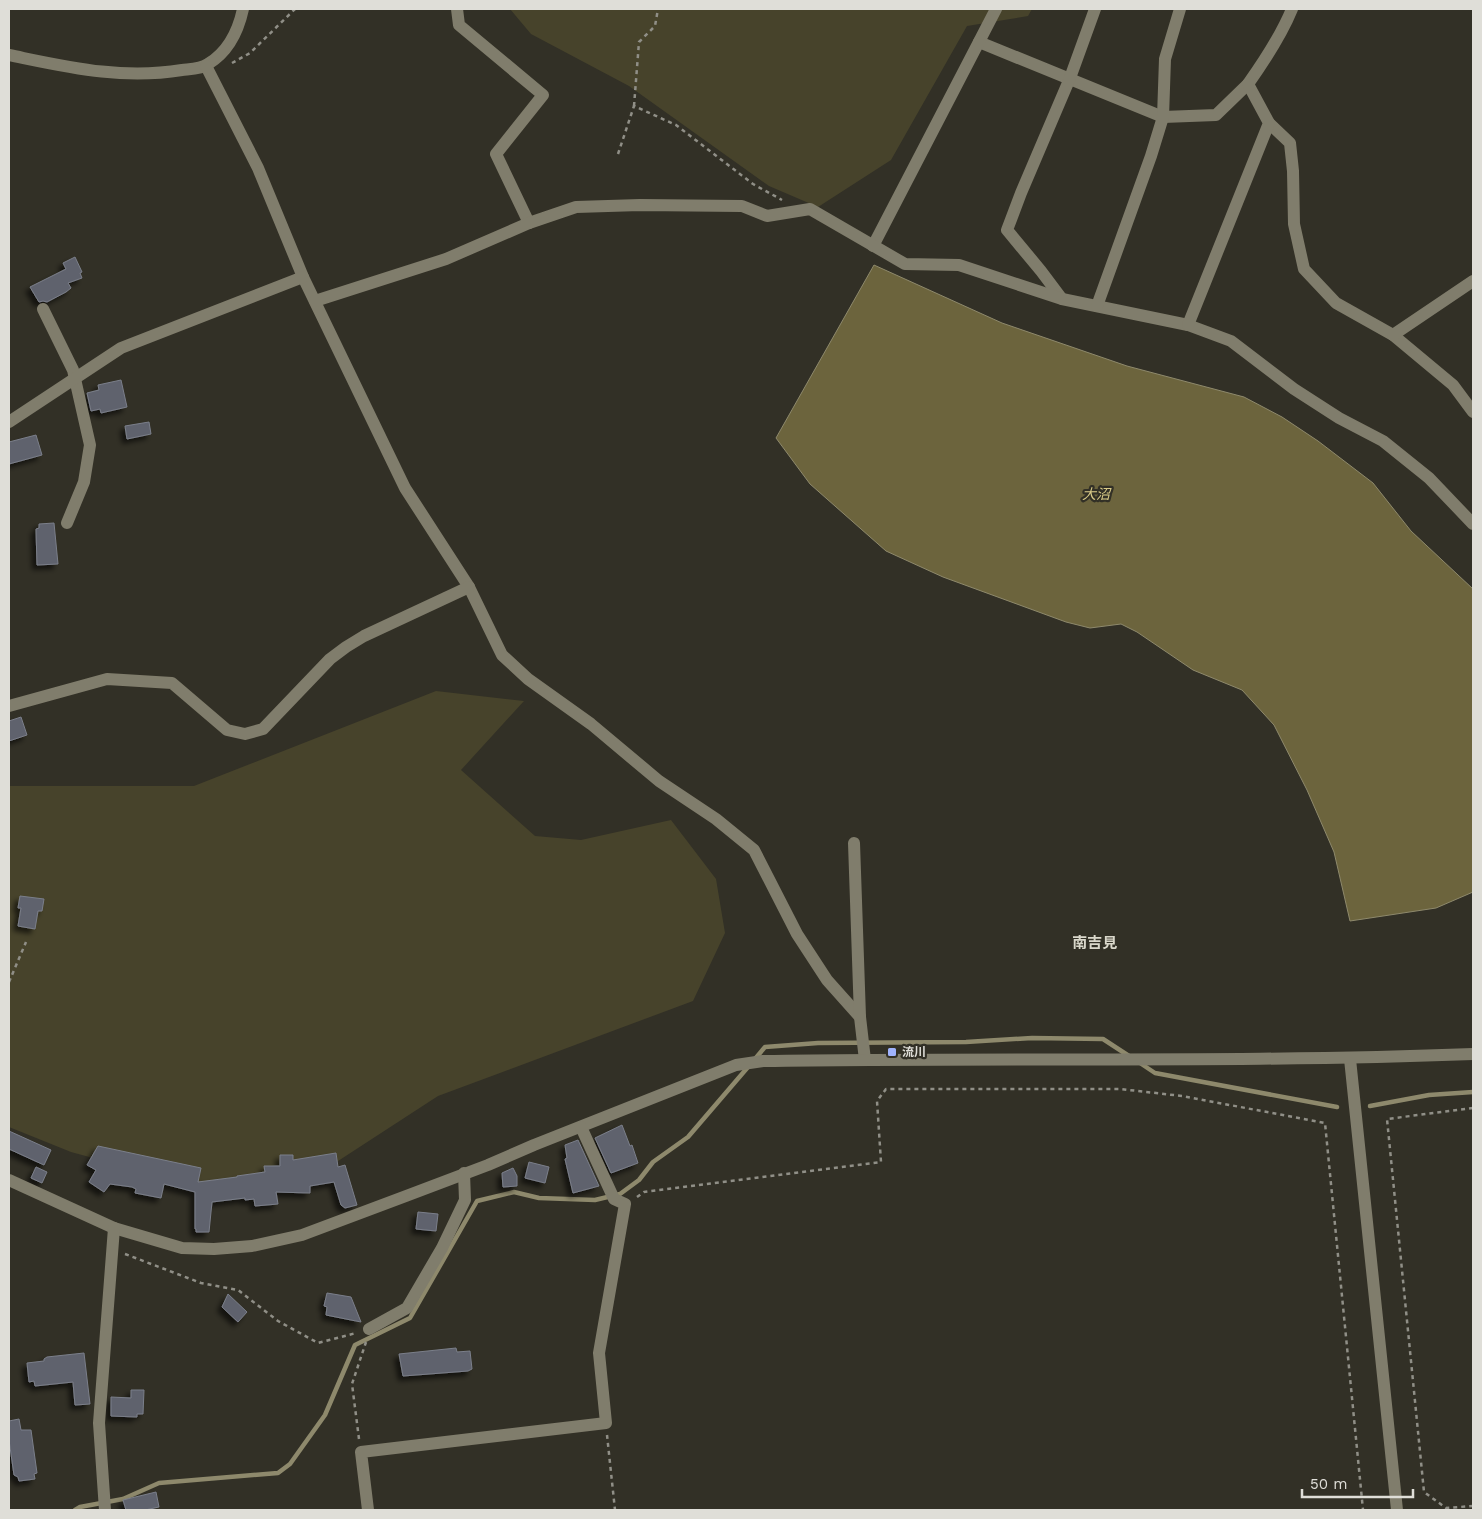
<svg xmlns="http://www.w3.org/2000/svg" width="1482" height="1519" font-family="'Work Sans','Noto Sans JP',sans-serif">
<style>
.green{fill:#47432b}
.water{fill:#6c643d;stroke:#8e896c}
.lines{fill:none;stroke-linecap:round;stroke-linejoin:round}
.stream{stroke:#8e896c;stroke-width:4.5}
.building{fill:#5f626d;stroke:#7b7f8a;filter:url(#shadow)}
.path{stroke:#908f87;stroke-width:2.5;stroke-dasharray:4 4;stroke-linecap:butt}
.minor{stroke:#807d6c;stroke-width:12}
.poi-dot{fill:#a0b3fd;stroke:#323026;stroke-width:2}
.labels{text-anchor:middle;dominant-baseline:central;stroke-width:4.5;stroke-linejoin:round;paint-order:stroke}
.poi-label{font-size:12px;font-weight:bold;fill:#dfded8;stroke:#323026;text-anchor:start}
.water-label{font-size:14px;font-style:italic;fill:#d9cb88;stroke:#323026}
.quarter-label{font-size:15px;font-weight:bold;fill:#d9d7ca;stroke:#323026}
</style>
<defs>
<filter id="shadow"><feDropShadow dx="-4.5" dy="4.5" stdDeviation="2.5" flood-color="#0009"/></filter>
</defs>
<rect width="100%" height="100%" fill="#323026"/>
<g class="green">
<polygon points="510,9 1032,9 1028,16 967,26 891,160 818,207 769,186 629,86 531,34"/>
<polygon points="436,691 524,701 461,770 535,836 581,840 671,820 716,879 725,933 693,1001 438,1096 315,1176 207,1189 71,1152 9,1127 9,786 194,786"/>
</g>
<polygon class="water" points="874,265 1002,323 1127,366 1244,397 1282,417 1318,441 1373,483 1411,531 1473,589 1473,892 1436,908 1350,921 1334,852 1307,790 1274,725 1242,690 1193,670 1137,632 1121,624 1090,628 1066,622 943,577 886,551 810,484 776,438"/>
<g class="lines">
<g class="stream">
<polyline points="755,1059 765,1047 818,1043 966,1042 1032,1038 1103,1039 1129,1056"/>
<polyline points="1140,1063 1155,1073 1337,1107"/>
<polyline points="1370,1106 1429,1095 1473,1092"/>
<polyline points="75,1510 80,1507 123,1499 159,1483 278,1473 290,1464 325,1415 355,1345 410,1318 477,1201 514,1192 539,1198 595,1200 620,1194 639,1180 653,1162 688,1137 748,1067"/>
</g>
</g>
<g class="building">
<polygon points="75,257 82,272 80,273 82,278 68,283 71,288 66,292 47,302 43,301 39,302 30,287 66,269 63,263"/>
<polygon points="121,380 127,407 101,413 100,409 91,411 87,393 99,390 98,385"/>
<polygon points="149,422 151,434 127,439 125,426"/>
<polygon points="36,435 42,455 9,464 9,442"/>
<polygon points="54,523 58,564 37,565 36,529 39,528 39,524"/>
<polygon points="21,717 27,735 9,741 9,721"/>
<polygon points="20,896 44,899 42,911 38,911 35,929 18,926 21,908 18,908"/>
<polygon points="622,1125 630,1146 632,1145 638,1163 611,1173 595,1138"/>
<polygon points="9,1131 51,1150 44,1165 9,1149"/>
<polygon points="578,1140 599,1186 573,1193 565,1159 567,1158 565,1145"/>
<polygon points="98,1146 201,1168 198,1182 237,1177 237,1176 265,1172 264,1166 280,1166 280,1155 293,1155 293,1160 336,1153 338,1167 345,1165 357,1205 345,1208 341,1205 334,1182 310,1186 310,1193 276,1192 278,1204 255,1206 254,1199 245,1200 245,1198 212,1202 209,1232 196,1232 196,1229 195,1229 195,1192 164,1184 161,1198 135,1193 136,1189 132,1187 110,1184 104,1192 89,1182 96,1170 87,1165"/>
<polygon points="529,1162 549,1167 545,1183 525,1178"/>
<polygon points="36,1167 47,1172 42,1183 31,1178"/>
<polygon points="513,1168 517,1176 517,1186 503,1187 502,1173"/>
<polygon points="418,1212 438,1214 436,1231 416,1229"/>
<polygon points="327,1293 351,1297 361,1322 326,1315 327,1307 324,1306"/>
<polygon points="228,1294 247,1312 238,1322 222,1307"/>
<polygon points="456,1348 457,1352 470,1351 472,1369 468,1371 403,1376 399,1354"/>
<polygon points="84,1353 90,1404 75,1405 73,1382 35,1386 34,1381 29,1382 27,1363 44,1361 44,1359 47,1357"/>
<polygon points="131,1390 144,1390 143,1414 137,1414 137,1417 111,1416 111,1397 131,1398"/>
<polygon points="19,1419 21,1430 31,1430 37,1473 34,1474 35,1479 19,1481 18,1477 14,1475 9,1440 9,1421"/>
<polygon points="156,1492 159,1507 145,1510 126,1510 123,1500"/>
</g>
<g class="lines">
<g class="path">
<polyline points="232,63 250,53 295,9"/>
<polyline points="634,106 639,42 655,26 658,9"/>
<polyline points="618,154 634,106 676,125 753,184 782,200"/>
<polyline points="9,982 26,942"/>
<polyline points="1473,1108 1387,1119 1424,1492 1446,1508 1473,1506"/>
<polyline points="637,1197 644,1192 881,1162 877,1101 886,1089 1120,1089 1182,1096 1325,1123 1363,1510"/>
<polyline points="125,1254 201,1283 238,1290 278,1321 318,1343 356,1333"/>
<polyline points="607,1435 615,1510"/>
<polyline points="359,1439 352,1384 366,1342"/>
</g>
<g class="minor">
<polyline points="457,9 459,25 543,95 496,154 529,223"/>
<polyline points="979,42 1163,117 1216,115 1248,84"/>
<path d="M9 55C68 67 121 80 182 70 190 69 201 69 208 64 228 52 238 32 243 9"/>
<polyline points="206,66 258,168 303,277 405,488 469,587 502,655 528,679 591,724 659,781 716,819 754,850 797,934 827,980 860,1017 865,1060"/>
<polyline points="1269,123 1290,143 1293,171 1294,224 1304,269 1336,303 1393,335 1453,385 1473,412"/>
<polyline points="873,246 996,9"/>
<polyline points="1062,299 1041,271 1007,230 1021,193 1070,78 1095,9"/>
<polyline points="315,301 446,259 529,223 576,207 640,205 742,206 767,216 810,209 905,264 959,265 1062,299 1188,325 1231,341 1294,389 1339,418 1383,441 1429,478 1473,524"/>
<polyline points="1097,306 1151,156 1163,117 1165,59 1180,9"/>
<polyline points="43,309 73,370 90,445 84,482 67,523"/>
<path d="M1188 325 1269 123 1248 84C1265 60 1281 36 1292 9"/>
<polyline points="1393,335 1473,281"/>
<polyline points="9,422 121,348 303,277"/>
<polyline points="9,706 107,679 172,683 227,730 245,734 263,729 330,659 346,647 364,636 469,587"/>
<polyline points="854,843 860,1017"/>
<polyline points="1350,1059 1397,1510"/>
<path d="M9 1180 114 1228 182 1248 214 1249 252 1246 302 1235 406 1196 488 1165 534 1145 736 1065 763 1061C1000 1057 1237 1063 1473 1054"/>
<polyline points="369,1329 407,1308 442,1248 465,1200 464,1173"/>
<polyline points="105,1510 99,1423 114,1228"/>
<polyline points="368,1510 361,1452 606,1423 599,1353 625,1204 614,1199 581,1127"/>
</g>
</g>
<rect class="poi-dot" x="887" y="1047" width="10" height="10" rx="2.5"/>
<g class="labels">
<g class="poi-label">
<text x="902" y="1052">流川</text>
</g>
<g class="water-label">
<text x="1096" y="494">大沼</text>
</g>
<g class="quarter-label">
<text x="1095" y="943">南吉見</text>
</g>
</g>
<rect width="1482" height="1519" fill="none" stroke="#dfded8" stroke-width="20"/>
<path d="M1302 1489v8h111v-8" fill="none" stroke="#dfded8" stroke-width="2.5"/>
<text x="1310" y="1489" font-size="15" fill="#dfded8" stroke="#323026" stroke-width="4" paint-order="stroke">50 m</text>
</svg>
